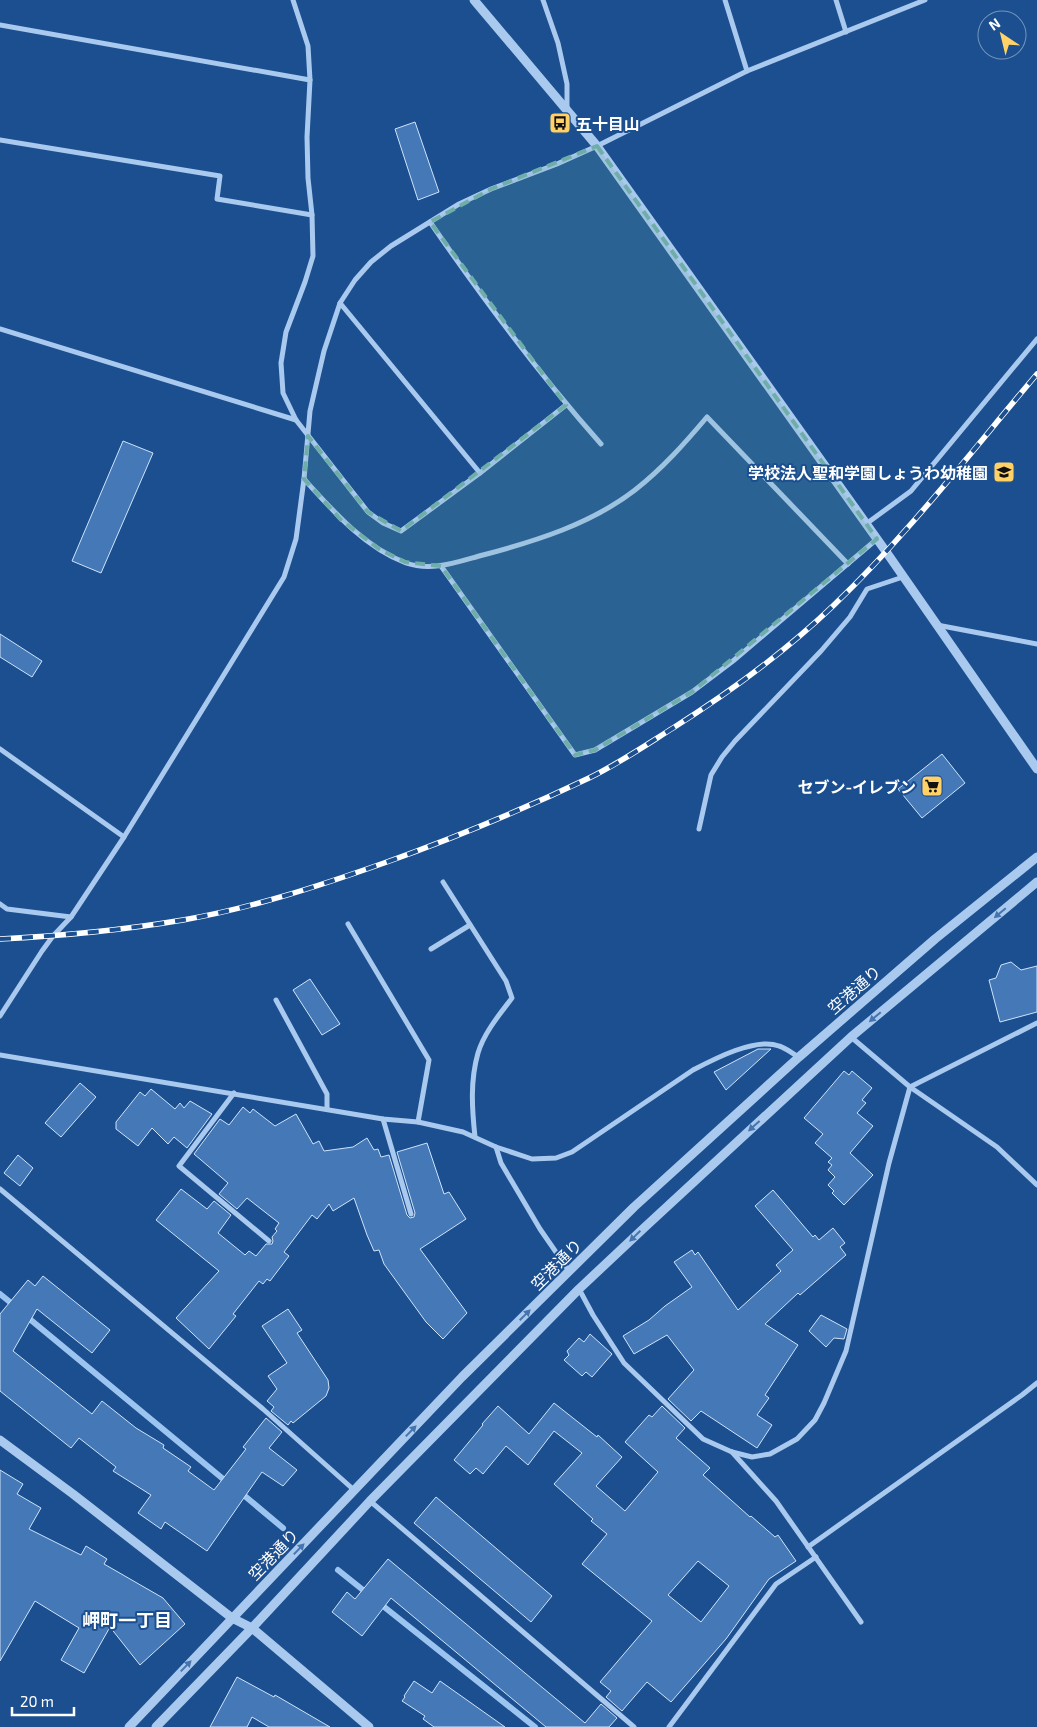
<svg xmlns="http://www.w3.org/2000/svg" width="1037" height="1727" font-family="'Exo 2','Noto Sans JP',sans-serif">
<style>
.lines{fill:none;stroke-linecap:round;stroke-linejoin:round}
.stream{stroke:#9cc4f0;stroke-width:6}
.building{fill:#4478b7;stroke:#cfe3fa;fill-rule:evenodd}
.minor{stroke:#a9c9ee;stroke-width:5}
.tertiary{stroke:#a9c9ee;stroke-width:9}
.rail-casing{stroke:#fff;stroke-width:5.5}
.rail{stroke:#1b4f8f;stroke-width:4;stroke-dasharray:11;stroke-linecap:butt}
.oneway{fill:#4674ac}
.marked{fill:#6fada8;fill-opacity:0.2;stroke:#6fada8;stroke-width:4;stroke-dasharray:10 6;stroke-linejoin:round}
.labels{text-anchor:middle;dominant-baseline:central;stroke-width:4;stroke-linejoin:round;paint-order:stroke}
.poi-label{font-size:16px;font-weight:bold;fill:#fff;stroke:#1b4f8f;text-anchor:end}
.street-label{font-size:16px;fill:#fff;stroke:#1b4f8f}
.neighbourhood-label{font-size:18px;font-weight:bold;fill:#fff;stroke:#1b4f8f}
</style>
<rect width="100%" height="100%" fill="#1b4f8f"/>
<g class="lines">
<g class="stream">
<polyline points="0,1294 16,1307"/>
<polyline points="26,1316 228,1483"/>
<polyline points="240,1492 283,1528"/>
<polyline points="338,1570 368,1594"/>
<polyline points="378,1602 535,1727"/>
</g>
</g>
<g class="building">
<polygon points="415,122 439,192 418,200 395,129"/>
<polygon points="123,441 153,453 101,573 72,561"/>
<polygon points="0,634 42,661 32,677 0,657"/>
<polygon points="942,754 965,783 922,818 898,789"/>
<polygon points="1011,962 1021,970 1037,966 1037,1012 1000,1022 989,980 996,978 1001,965"/>
<polygon points="310,979 340,1024 322,1035 293,990"/>
<polygon points="758,1049 771,1049 726,1090 714,1072"/>
<polygon points="844,1071 849,1075 852,1071 872,1088 862,1100 866,1103 857,1113 873,1126 850,1153 873,1175 844,1205 832,1193 834,1191 828,1185 835,1177 828,1170 832,1165 828,1162 832,1158 815,1143 823,1134 804,1118"/>
<polygon points="80,1083 96,1097 61,1137 45,1123"/>
<polygon points="151,1089 175,1109 180,1103 184,1108 190,1101 212,1114 187,1148 174,1137 168,1144 152,1128 138,1146 116,1129 116,1122 140,1092 145,1096"/>
<polygon points="243,1107 250,1113 253,1109 275,1126 296,1114 313,1144 319,1141 324,1151 353,1147 367,1138 374,1150 378,1149 381,1157 389,1155 407,1215 410,1218 414,1217 415,1213 397,1152 427,1143 444,1194 449,1192 466,1219 420,1249 467,1313 443,1339 426,1322 384,1264 379,1250 374,1251 367,1235 354,1198 333,1211 329,1204 317,1219 312,1215 284,1252 289,1256 270,1281 267,1279 263,1284 259,1281 233,1314 236,1316 209,1349 176,1318 219,1271 156,1220 181,1189 207,1209 214,1201 231,1215 218,1233 245,1255 249,1251 256,1256 266,1244 272,1244 273,1241 272,1237 277,1231 275,1229 279,1223 247,1198 237,1209 219,1194 228,1183 194,1154 220,1119 229,1125"/>
<polygon points="18,1155 33,1168 20,1186 4,1173"/>
<polygon points="773,1190 813,1237 815,1235 819,1240 833,1228 845,1243 840,1247 846,1255 800,1295 798,1293 765,1324 798,1345 765,1395 769,1398 757,1415 772,1425 757,1448 701,1411 691,1421 668,1399 694,1370 667,1335 634,1354 623,1336 649,1320 665,1306 692,1287 674,1262 692,1250 695,1255 698,1252 738,1310 781,1271 776,1265 793,1250 755,1206"/>
<polygon points="43,1276 110,1330 92,1353 37,1309 13,1351 92,1414 102,1401 136,1428 164,1445 163,1448 191,1467 188,1471 214,1490 246,1449 243,1447 266,1418 282,1432 269,1448 297,1470 283,1486 262,1472 207,1551 165,1522 161,1529 138,1513 151,1495 113,1471 116,1467 79,1438 71,1448 0,1391 0,1314 28,1280 35,1286"/>
<polygon points="288,1309 302,1330 297,1333 328,1380 329,1388 326,1396 293,1423 291,1421 288,1425 271,1411 274,1407 267,1401 277,1389 268,1376 287,1363 262,1326"/>
<polygon points="821,1315 847,1329 844,1339 834,1338 826,1347 809,1331"/>
<polygon points="590,1334 612,1354 592,1377 586,1372 582,1376 564,1360 569,1355 567,1351 579,1338 584,1342"/>
<path d="M554 1403 597 1437 598 1435 622 1457 596 1486 625 1511 658 1472 625 1442 649 1415 652 1417 662 1406 685 1428 676 1438 710 1468 703 1475 750 1517 751 1516 775 1537 778 1535 796 1561 769 1579 726 1639 671 1702 647 1682 622 1711 606 1697 611 1691 600 1682 652 1621 582 1564 607 1534 591 1521 593 1519 554 1484 582 1453 554 1431 528 1465 506 1446 483 1474 476 1468 470 1474 454 1460 483 1425 482 1424 498 1406 529 1434ZM698 1561 729 1586 701 1622 668 1595Z"/>
<polygon points="0,1470 23,1484 17,1494 41,1508 29,1529 81,1555 86,1546 107,1559 104,1564 163,1598 185,1624 140,1665 110,1627 84,1673 61,1660 79,1628 35,1601 0,1661"/>
<polygon points="436,1497 552,1596 531,1622 414,1523"/>
<polygon points="388,1559 585,1723 601,1704 617,1718 609,1727 546,1727 391,1598 362,1636 332,1612 347,1592 355,1599"/>
<polygon points="237,1677 274,1697 275,1695 330,1727 269,1727 252,1717 247,1727 210,1727"/>
<polygon points="414,1681 432,1693 440,1681 505,1727 434,1727 423,1719 425,1716 402,1701 405,1697 404,1696"/>
</g>
<g class="lines">
<g class="minor">
<polyline points="293,0 308,46 310,80 307,137 308,178 312,215 313,256 305,282 286,332 281,363 283,393 296,420 368,512 383,523 401,531 480,473 566,405"/>
<polyline points="543,0 558,43 567,84 567,108"/>
<polyline points="725,0 747,71"/>
<polyline points="836,0 846,32"/>
<polyline points="0,25 310,80"/>
<polyline points="0,140 220,176 217,199 312,215"/>
<path d="M430 222C483 299 539 374 601 444"/>
<polyline points="340,303 480,473"/>
<polyline points="0,329 296,420"/>
<path d="M304 479C333 511 364 547 406 563 432 572 457 562 483 555 536 541 591 524 635 490 663 468 685 443 707 417L848 564"/>
<polyline points="866,524 911,491 1037,339"/>
<polyline points="441,566 575,755 595,750 692,692 733,661 877,539"/>
<polyline points="937,625 1037,644"/>
<polyline points="0,749 124,837"/>
<polyline points="699,829 711,775 722,757 735,741 821,651 850,617 867,589 903,577"/>
<path d="M443 882 506 981 512 998C499 1015 484 1033 478 1053 470 1081 472 1109 475 1137"/>
<polyline points="0,904 7,909 71,917"/>
<polyline points="348,924 429,1060 418,1122"/>
<polyline points="431,949 470,925"/>
<polyline points="276,1000 327,1094 327,1108"/>
<polyline points="0,1016 42,951 53,936 71,917 124,837 284,577 296,539 304,479 310,411 324,351 340,303 355,280 371,262 391,246 459,204 491,189 557,164 597,146 747,71 925,0"/>
<polyline points="851,1037 910,1087 997,1147 1037,1185"/>
<path d="M0 1055 383 1119 418 1122 463 1132 496 1147 532 1159 556 1158 572 1152 693 1070C714 1059 756 1037 779 1046 786 1048 793 1054 799 1057"/>
<polyline points="234,1093 179,1166 269,1241"/>
<polyline points="383,1119 411,1214"/>
<polyline points="496,1147 501,1163 540,1229 569,1271"/>
<polyline points="0,1189 263,1409 354,1490"/>
<polyline points="579,1289 593,1315 624,1363 703,1439 732,1452 752,1457 770,1454 797,1439 815,1420 824,1403 846,1351 889,1163 910,1087 1037,1023"/>
<polyline points="732,1452 776,1501 861,1622"/>
<polyline points="370,1501 634,1727"/>
<polyline points="808,1547 1022,1395 1037,1383"/>
<polyline points="669,1727 776,1584 816,1557"/>
</g>
<g class="tertiary">
<polyline points="474,0 597,146 887,553 1037,769"/>
<polyline points="0,1440 73,1494 232,1618 252,1628 369,1727"/>
<polyline points="129,1727 462,1377 634,1207 799,1057 935,939 1037,857"/>
<polyline points="156,1727 252,1628 370,1501 579,1289 645,1227 851,1037 1037,882"/>
</g>
<g class="rail-casing">
<path id="rail" d="M0 939C61 936 123 930 183 920 252 908 319 886 384 863 454 838 522 810 589 778 618 764 646 745 673 728 730 692 786 651 834 605 908 534 971 452 1037 374"/>
</g>
<use href="#rail" class="rail"/>
</g>
<defs><path id="oneway-solid" d="M-6-.8H1V-3.2L6.5 0L1 3.2V.8H-6Z" transform="scale(1.25)"/></defs>
<g class="oneway">
<use href="#oneway-solid" transform="translate(1000 913) rotate(140)"/>
<use href="#oneway-solid" transform="translate(875 1017) rotate(140)"/>
<use href="#oneway-solid" transform="translate(754 1126) rotate(138)"/>
<use href="#oneway-solid" transform="translate(635 1236) rotate(136)"/>
<use href="#oneway-solid" transform="translate(525 1315) rotate(-45)"/>
<use href="#oneway-solid" transform="translate(411 1431) rotate(-46)"/>
<use href="#oneway-solid" transform="translate(299 1549) rotate(-46)"/>
<use href="#oneway-solid" transform="translate(186 1666) rotate(-46)"/>
</g>
<path class="marked" d="M597 146 877 539 692 692 595 750 575 755 441 566 405 562 379 549 341 520 304 479 308 436 368 512 401 531 566 405 430 222 491 189Z"/>
<defs>
<g id="bus-square" transform="scale(1.125)"><rect x="-9" y="-9" width="18" height="18" rx="4" fill="#ffd166" stroke="#1b4f8f"/><path d="M-5-6H5V4H4V6H2V4H-2V6H-4V4H-5ZM-3.5-4V0h7V-4ZM-3.5 1.2v1.5H-2V1.2ZM2 1.2v1.5H3.5V1.2Z" fill="#111"/></g>
<g id="school-square" transform="scale(1.125)"><rect x="-9" y="-9" width="18" height="18" rx="4" fill="#ffd166" stroke="#1b4f8f"/><path d="M0-5L7-2L0 1L-7-2ZM-4 1L0 2.5L4 1V4Q0 6-4 4Z" fill="#111"/></g>
<g id="supermarket-square" transform="scale(1.125)"><rect x="-9" y="-9" width="18" height="18" rx="4" fill="#ffd166" stroke="#1b4f8f"/><path d="M-6-5.5h2.5l.6 2H6L4.5 2H-2.5L-4.4-4H-6ZM-1.5 3.2a1.3 1.3 0 1 0 .1 0ZM3 3.2a1.3 1.3 0 1 0 .1 0Z" fill="#111"/></g>
</defs>
<g fill-rule="evenodd">
<use href="#bus-square" x="560" y="123"/>
<use href="#school-square" x="1004" y="472"/>
<use href="#supermarket-square" x="932" y="786"/>
</g>
<g class="labels">
<g class="poi-label">
<text x="576" y="123" text-anchor="start">五十目山</text>
<text x="988" y="472">学校法人聖和学園しょうわ幼稚園</text>
<text x="916" y="786">セブン-イレブン</text>
</g>
<g class="street-label">
<text transform="translate(854 989) rotate(-41)">空港通り</text>
<text transform="translate(556 1264) rotate(-45)">空港通り</text>
<text transform="translate(273 1554) rotate(-46)">空港通り</text>
</g>
<g class="neighbourhood-label">
<text x="127" y="1620">岬町一丁目</text>
</g>
</g>
<g transform="translate(1002 35) rotate(325)"><circle r="24" fill="#1b4f8f" stroke="#7695bc"/>
<path d="M0-4L9 19L0 12L-9 19Z" fill="#ffd166"/>
<text y="-8" font-size="14" font-weight="bold" text-anchor="middle" fill="#ffffff">N</text>
</g>
<path d="M12 1707v8h62v-8" fill="none" stroke="#ffffff" stroke-width="2.5"/>
<text x="20" y="1707" font-size="15" fill="#ffffff" stroke="#1b4f8f" stroke-width="4" paint-order="stroke">20 m</text>
</svg>
